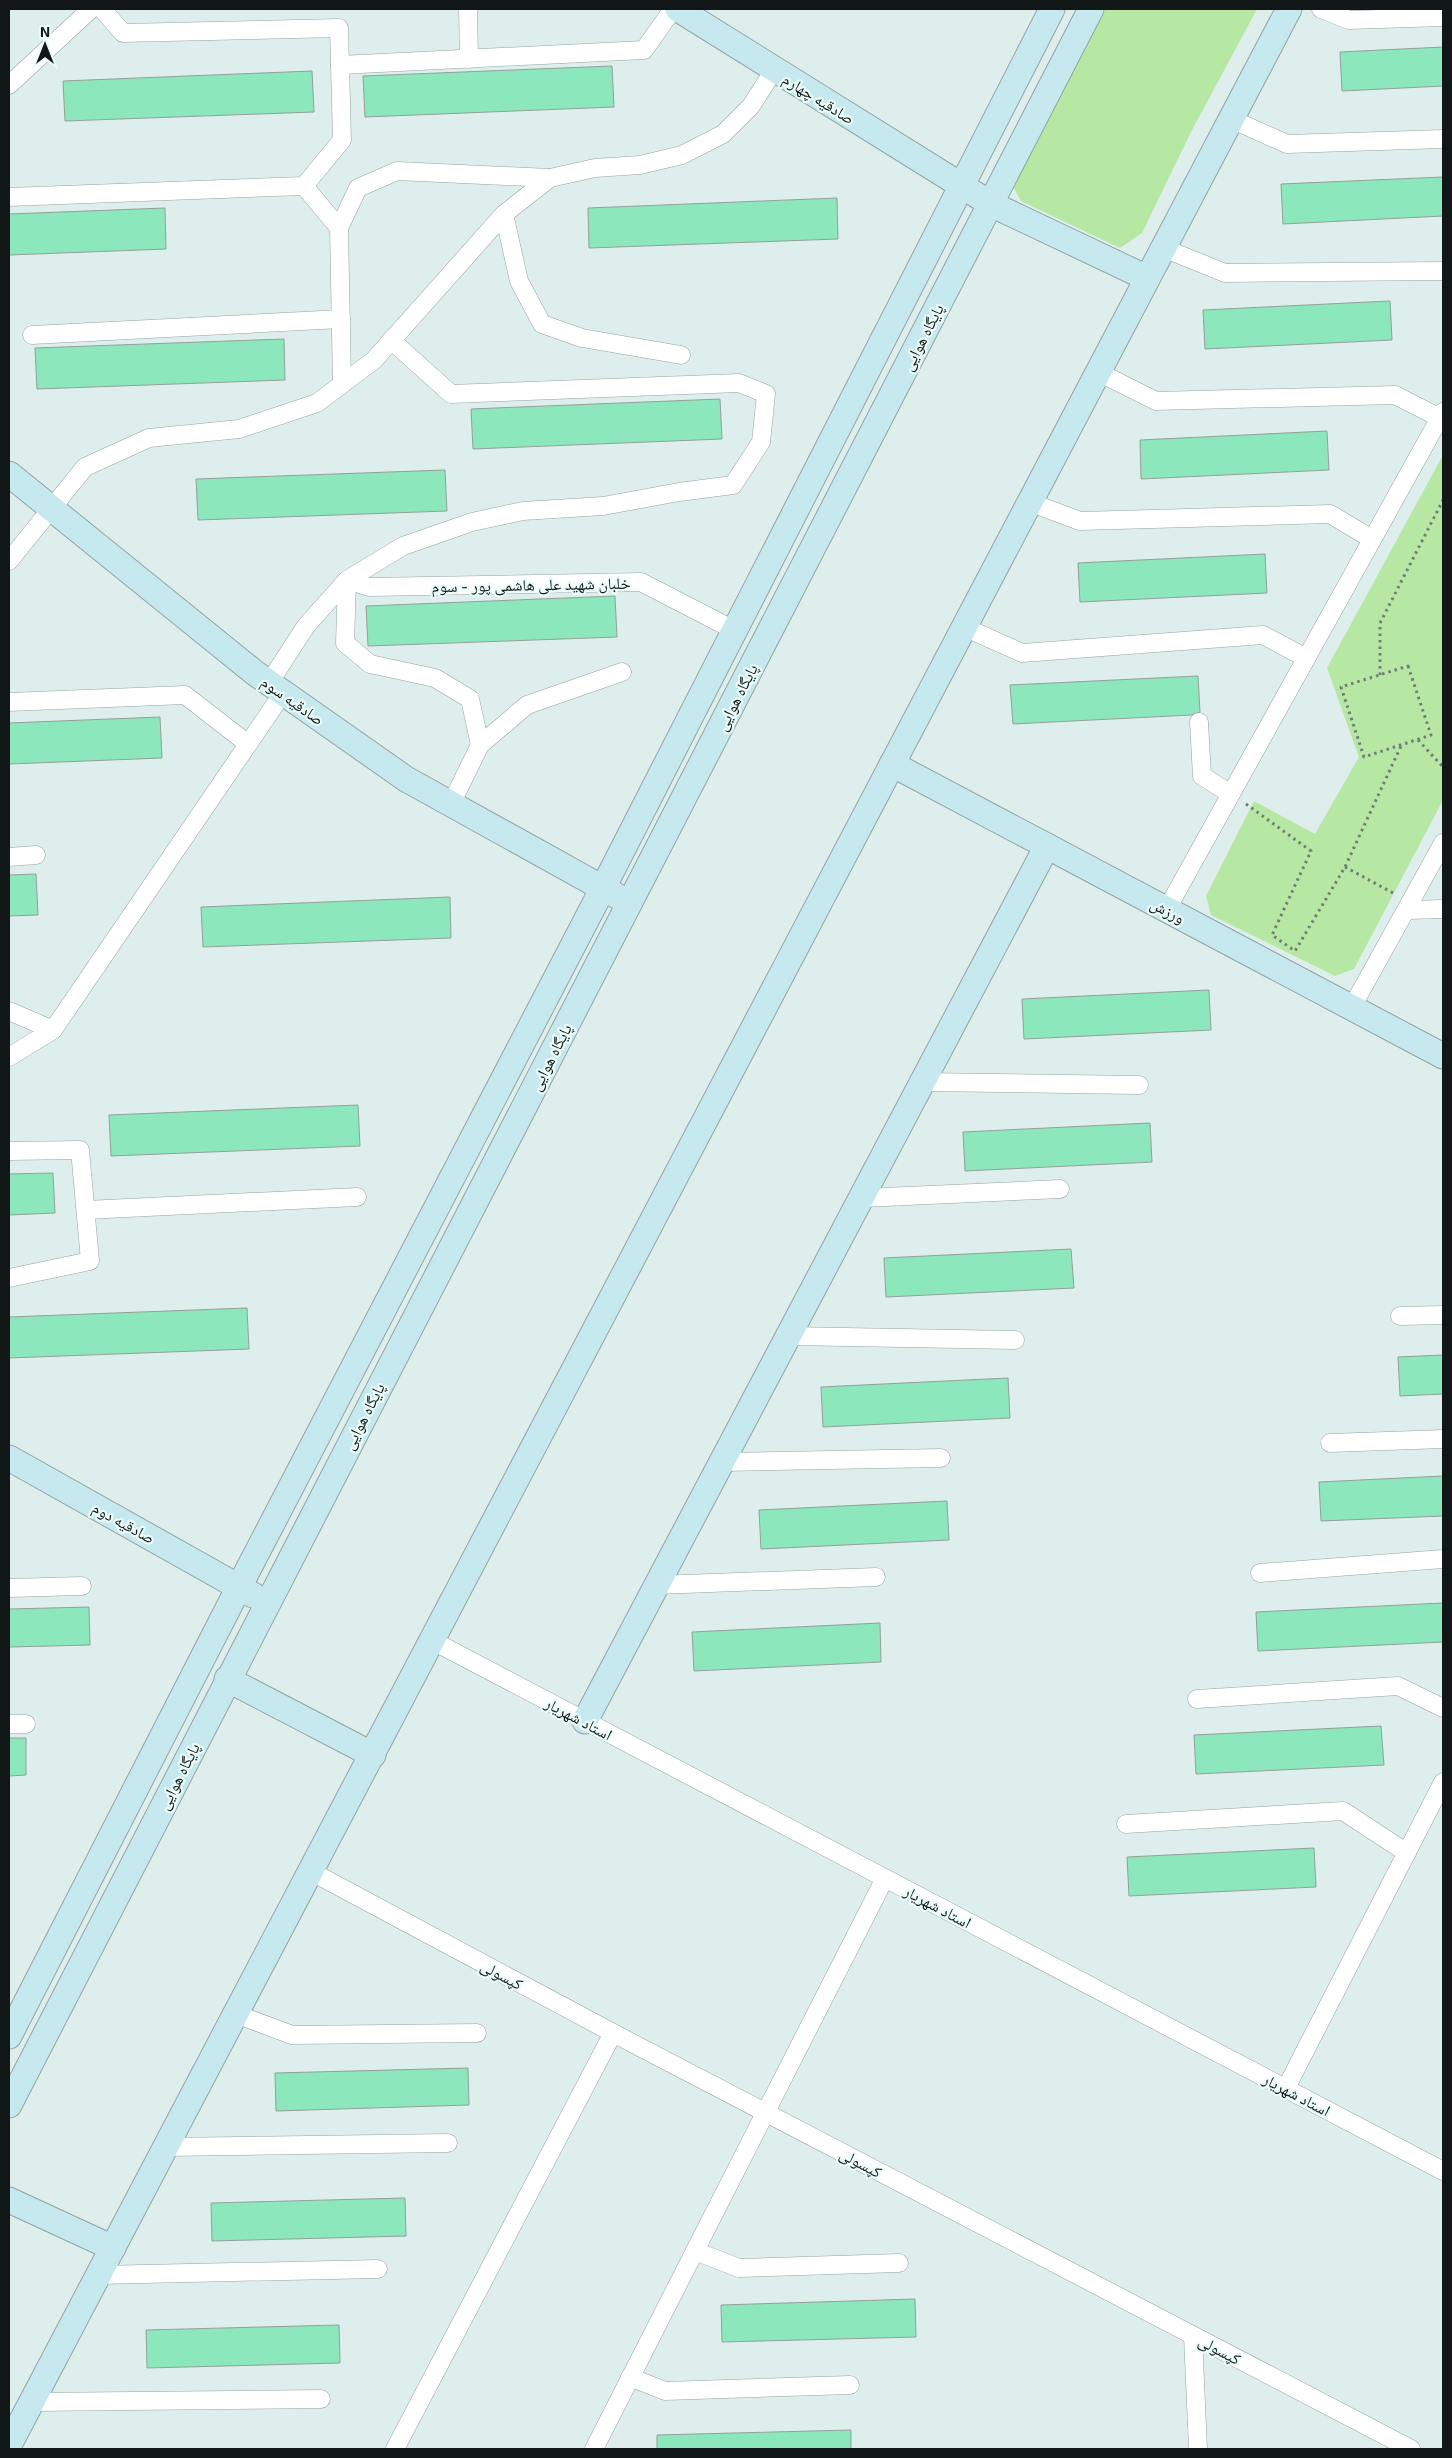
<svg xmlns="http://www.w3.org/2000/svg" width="1452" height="2458" font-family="'Exo 2','Noto Naskh Arabic',sans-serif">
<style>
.green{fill:#b6e8a4}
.building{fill:#8ce8bc;stroke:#93a199}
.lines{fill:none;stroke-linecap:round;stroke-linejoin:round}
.street-casing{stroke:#94a4a2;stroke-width:19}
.secondary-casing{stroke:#94a4a2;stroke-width:27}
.path{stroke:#717c7b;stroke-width:3;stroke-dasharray:2.5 4;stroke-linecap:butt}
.street{stroke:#fff;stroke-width:18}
.secondary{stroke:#c5e9ef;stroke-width:25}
.labels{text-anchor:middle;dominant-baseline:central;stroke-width:4.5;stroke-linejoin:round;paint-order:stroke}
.street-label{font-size:16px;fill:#111716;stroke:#eafbf9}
</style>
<rect width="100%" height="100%" fill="#ddeeec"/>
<g class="green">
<polygon points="1101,9 1257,9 1191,132 1142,233 1120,248 1021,201 1011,183"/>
<polygon points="1443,455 1443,800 1354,969 1335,976 1211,915 1206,896 1254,801 1315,834 1359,757 1327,668"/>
</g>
<g class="building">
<polygon points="1443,47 1443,86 1342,91 1340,52"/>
<polygon points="612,66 614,107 365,117 363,76"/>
<polygon points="312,71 314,112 65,121 63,81"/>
<polygon points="1443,177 1443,216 1283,224 1281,184"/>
<polygon points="837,198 838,239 589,248 588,208"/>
<polygon points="165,208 166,249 9,255 9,214"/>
<polygon points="1390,301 1392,340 1205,349 1203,310"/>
<polygon points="284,339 285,380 37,389 35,348"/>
<polygon points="720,399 722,439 473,449 471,409"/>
<polygon points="1327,431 1329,470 1141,479 1140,440"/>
<polygon points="445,470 447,511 198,520 196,479"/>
<polygon points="1265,554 1267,593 1080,602 1078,563"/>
<polygon points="615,596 617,637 368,646 366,606"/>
<polygon points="1198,676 1200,712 1191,715 1013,724 1010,685"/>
<polygon points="160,717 162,758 9,764 9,723"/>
<polygon points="36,874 38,915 9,916 9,875"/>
<polygon points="450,897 451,938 203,947 201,907"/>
<polygon points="1209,990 1211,1030 1024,1039 1022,999"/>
<polygon points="358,1105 360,1146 111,1156 109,1115"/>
<polygon points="1150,1123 1152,1162 965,1171 963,1132"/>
<polygon points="53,1173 55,1213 9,1215 9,1174"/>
<polygon points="1071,1249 1074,1288 886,1297 884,1258"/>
<polygon points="247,1308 249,1349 9,1358 9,1317"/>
<polygon points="1443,1355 1443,1394 1400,1396 1398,1357"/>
<polygon points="1008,1378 1010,1418 823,1427 821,1387"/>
<polygon points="1443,1476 1443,1516 1321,1521 1319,1482"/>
<polygon points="947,1501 949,1540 761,1549 759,1510"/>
<polygon points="1443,1603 1443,1642 1258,1651 1256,1612"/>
<polygon points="89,1607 90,1645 9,1647 9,1609"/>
<polygon points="880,1623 881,1662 694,1671 692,1632"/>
<polygon points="1381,1726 1384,1765 1196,1774 1194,1735"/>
<polygon points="9,1738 26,1738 26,1775 9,1776"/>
<polygon points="1314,1848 1316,1887 1129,1896 1127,1857"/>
<polygon points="468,2068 469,2105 276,2111 275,2073"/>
<polygon points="405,2198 406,2236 212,2241 211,2203"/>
<polygon points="915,2299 916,2337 722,2342 721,2305"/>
<polygon points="339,2325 340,2363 147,2368 146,2330"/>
<polygon points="851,2430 851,2449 657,2449 657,2435"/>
</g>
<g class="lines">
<g class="street-casing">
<g id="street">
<polyline points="468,9 469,59"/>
<polyline points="1321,9 1349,20 1443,17"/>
<polyline points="340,65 644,50 673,9"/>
<polyline points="9,85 91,9"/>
<polyline points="1231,119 1287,144 1443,139"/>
<polyline points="304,186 339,228"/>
<polyline points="9,197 304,186 342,140 339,28 123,33 102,9"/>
<polyline points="504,214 519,281 542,324 582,338 681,355"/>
<polyline points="1163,248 1225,273 1443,271"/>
<polyline points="32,335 341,319"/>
<polyline points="1098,372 1156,401 1395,395 1440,418"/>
<polyline points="342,384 339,228 358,188 397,171 550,178"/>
<polyline points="1029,502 1080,521 1330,514 1372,539"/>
<polyline points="9,561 85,467 149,438 239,429 317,403 374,360 504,214 550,178 595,168 640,165 682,155 723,134 751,106 774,70"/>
<polyline points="964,627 1022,653 1263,635 1306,658"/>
<polyline points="269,683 306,626 347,580 403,546 472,522 523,511 603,506 679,492 733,485 761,442 766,394 739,383 451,394 391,340"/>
<polyline points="9,702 185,695 248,744"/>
<polyline points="1199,722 1202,776 1231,794"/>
<polyline points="480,745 470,699 435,678 370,664 345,643 347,580 369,587 641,582 734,630"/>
<polyline points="451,804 480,745 527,705 622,672"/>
<polyline points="9,857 36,855"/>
<polyline points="1167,909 1443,412"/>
<polyline points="1407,910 1443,909"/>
<polyline points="1352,1007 1443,843"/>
<polyline points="9,1011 53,1030"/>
<polyline points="9,1057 53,1030 283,693"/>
<polyline points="923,1082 1139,1085"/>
<polyline points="9,1151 80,1150 90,1261 9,1278"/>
<polyline points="862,1198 1060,1189"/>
<polyline points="86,1210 357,1197"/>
<polyline points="1400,1316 1443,1315"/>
<polyline points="789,1336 1015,1340"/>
<polyline points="1330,1443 1443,1439"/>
<polyline points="722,1462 941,1458"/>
<polyline points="1260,1573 1443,1559"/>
<polyline points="657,1585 876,1577"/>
<polyline points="9,1588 82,1586"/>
<polyline points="433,1641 1443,2171"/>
<polyline points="1197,1699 1398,1686 1443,1708"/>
<polyline points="9,1724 26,1724"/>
<polyline points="1126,1824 1343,1811 1407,1853"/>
<polyline points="312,1872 613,2033 1411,2449"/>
<polyline points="236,2014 292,2035 477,2033"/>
<polyline points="1286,2088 1443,1782"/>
<polyline points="166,2147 448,2143"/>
<polyline points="695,2251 739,2268 899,2263"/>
<polyline points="98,2275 378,2269"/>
<polyline points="1193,2336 1198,2449"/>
<polyline points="630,2377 665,2391 850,2385"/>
<polyline points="32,2402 321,2399"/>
<polyline points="395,2449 613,2033"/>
<polyline points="594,2449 885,1878"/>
</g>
</g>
<g class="secondary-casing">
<g id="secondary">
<polyline points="678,9 991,204 1147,278"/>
<polyline points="9,474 255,673 406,779 617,896"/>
<polyline points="892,764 1443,1056"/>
<polyline points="9,1458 253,1595"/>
<polyline points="227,1679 373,1755"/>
<polyline points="585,1721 1047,846"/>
<polyline points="9,2036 239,1587 603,888 1052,9"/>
<polyline points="9,2105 1091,9"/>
<polyline points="9,2200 113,2248"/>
<polyline points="9,2445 1289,9"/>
</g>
</g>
<g class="path">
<polygon points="1408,666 1431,735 1364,757 1341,687"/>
<polyline points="1380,675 1380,623 1443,500"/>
<polyline points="1418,740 1443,767"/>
<polyline points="1246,804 1311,851 1272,935 1295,951 1345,867 1401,746"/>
<polyline points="1345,867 1395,894"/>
</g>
<use href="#street" class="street"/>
<use href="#secondary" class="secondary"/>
</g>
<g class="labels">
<g class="street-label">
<text transform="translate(819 98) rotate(32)">صادقیه چهارم</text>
<text transform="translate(922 337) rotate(-63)">پایگاه هوایی</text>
<text transform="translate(531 584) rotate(-1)">خلبان شهید علی هاشمی پور - سوم</text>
<text transform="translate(736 697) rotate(-63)">پایگاه هوایی</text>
<text transform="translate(293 700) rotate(35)">صادقیه سوم</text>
<text transform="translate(1168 910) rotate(28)">ورزش</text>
<text transform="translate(550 1057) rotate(-63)">پایگاه هوایی</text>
<text transform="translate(363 1416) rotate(-63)">پایگاه هوایی</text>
<text transform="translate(124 1522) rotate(29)">صادقیه دوم</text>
<text transform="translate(579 1718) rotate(28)">استاد شهریار</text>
<text transform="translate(178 1776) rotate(-63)">پایگاه هوایی</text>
<text transform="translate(938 1906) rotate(28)">استاد شهریار</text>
<text transform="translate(502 1974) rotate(28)">کپسولی</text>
<text transform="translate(1297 2094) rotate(28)">استاد شهریار</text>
<text transform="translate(861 2162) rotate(28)">کپسولی</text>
<text transform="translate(1220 2349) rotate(28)">کپسولی</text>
</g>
</g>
<rect width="1452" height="2458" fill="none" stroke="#111716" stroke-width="20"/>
<g transform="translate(45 45)" stroke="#eafbf9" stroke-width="4" paint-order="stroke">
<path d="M0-4L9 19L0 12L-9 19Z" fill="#111716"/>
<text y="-8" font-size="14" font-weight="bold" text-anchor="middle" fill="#111716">N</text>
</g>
</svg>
